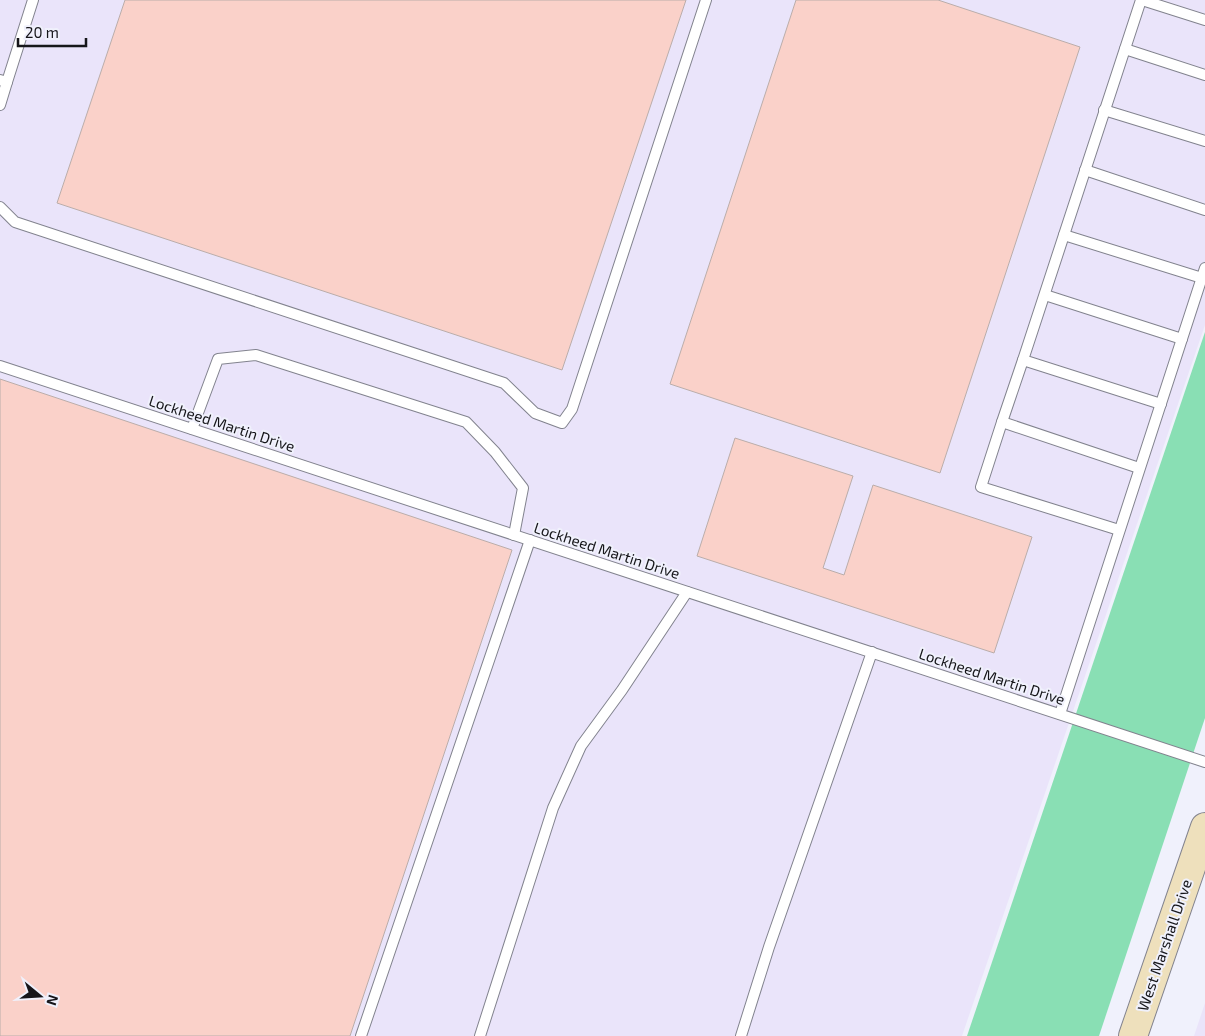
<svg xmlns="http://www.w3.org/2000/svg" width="1205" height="1036" font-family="'Exo 2',sans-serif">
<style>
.industrial{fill:#eae4fa}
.green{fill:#89dfb4}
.building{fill:#fad1c9;stroke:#baadaa}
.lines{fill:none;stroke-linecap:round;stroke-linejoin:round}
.service-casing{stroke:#82838e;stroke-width:12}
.secondary-casing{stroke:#82838e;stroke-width:30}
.service{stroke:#fff;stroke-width:10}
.secondary{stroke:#eee0bc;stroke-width:28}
.labels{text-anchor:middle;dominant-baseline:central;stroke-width:4;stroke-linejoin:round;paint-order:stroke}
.street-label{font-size:15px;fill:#16161a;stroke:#f0f1fc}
</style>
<rect width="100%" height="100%" fill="#f0f1fc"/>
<g class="industrial">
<polygon points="0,0 1205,0 1205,325 962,1036 0,1036"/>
<polygon points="1205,1003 1205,1036 1194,1036"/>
</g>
<polygon class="green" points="1205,332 1205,718 1099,1036 967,1036"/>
<g class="building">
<polygon points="125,0 686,0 562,370 57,203"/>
<polygon points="796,0 938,0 1080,47 940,473 670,384"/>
<polygon points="0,379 512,550 350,1036 0,1036"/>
<polygon points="735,438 853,476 823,568 844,575 873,485 1032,537 994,653 697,556"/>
</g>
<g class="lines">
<g class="service-casing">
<g id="service">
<polyline points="1141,0 1023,360 1161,404"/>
<polyline points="1142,0 1205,20"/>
<polyline points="1125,49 1205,75"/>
<polyline points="0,80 7,82 33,0"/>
<polyline points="0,105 7,82"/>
<polyline points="1104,110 1205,141"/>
<polyline points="1085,170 1205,210"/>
<polyline points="0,207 15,222 504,383 535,413 562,423 572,409 706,0"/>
<polyline points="1064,235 1202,278"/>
<polyline points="1045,295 1182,339"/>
<polyline points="0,366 1205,762"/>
<polyline points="1002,422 1023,360"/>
<polyline points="192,429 218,359 256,355 466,422 495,452 523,488 514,535"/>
<polyline points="1119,530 981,487 1002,422 1139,468"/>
<polyline points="1060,714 1205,268"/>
<polyline points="361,1036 530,540"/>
<polyline points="480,1036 553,808 581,746 622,690 687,592"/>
<polyline points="741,1036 769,947 872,652"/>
</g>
</g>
<g class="secondary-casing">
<polyline id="secondary" points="1133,1036 1205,827"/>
</g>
<use href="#service" class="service"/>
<use href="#secondary" class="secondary"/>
</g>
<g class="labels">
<g class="street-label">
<text transform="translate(222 423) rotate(18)">Lockheed Martin Drive</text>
<text transform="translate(607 550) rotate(18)">Lockheed Martin Drive</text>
<text transform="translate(992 676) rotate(18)">Lockheed Martin Drive</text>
<text transform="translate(1164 945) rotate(-71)">West Marshall Drive</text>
</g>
</g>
<g transform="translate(40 996) rotate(108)" stroke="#f0f1fc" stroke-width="4" paint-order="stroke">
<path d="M0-4L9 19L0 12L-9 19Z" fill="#16161a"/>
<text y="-8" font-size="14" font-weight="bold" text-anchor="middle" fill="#16161a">N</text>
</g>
<path d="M18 38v8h68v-8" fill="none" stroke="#16161a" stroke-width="2.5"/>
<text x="25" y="38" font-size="15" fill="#16161a" stroke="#f0f1fc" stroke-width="4" paint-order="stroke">20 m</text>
</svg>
